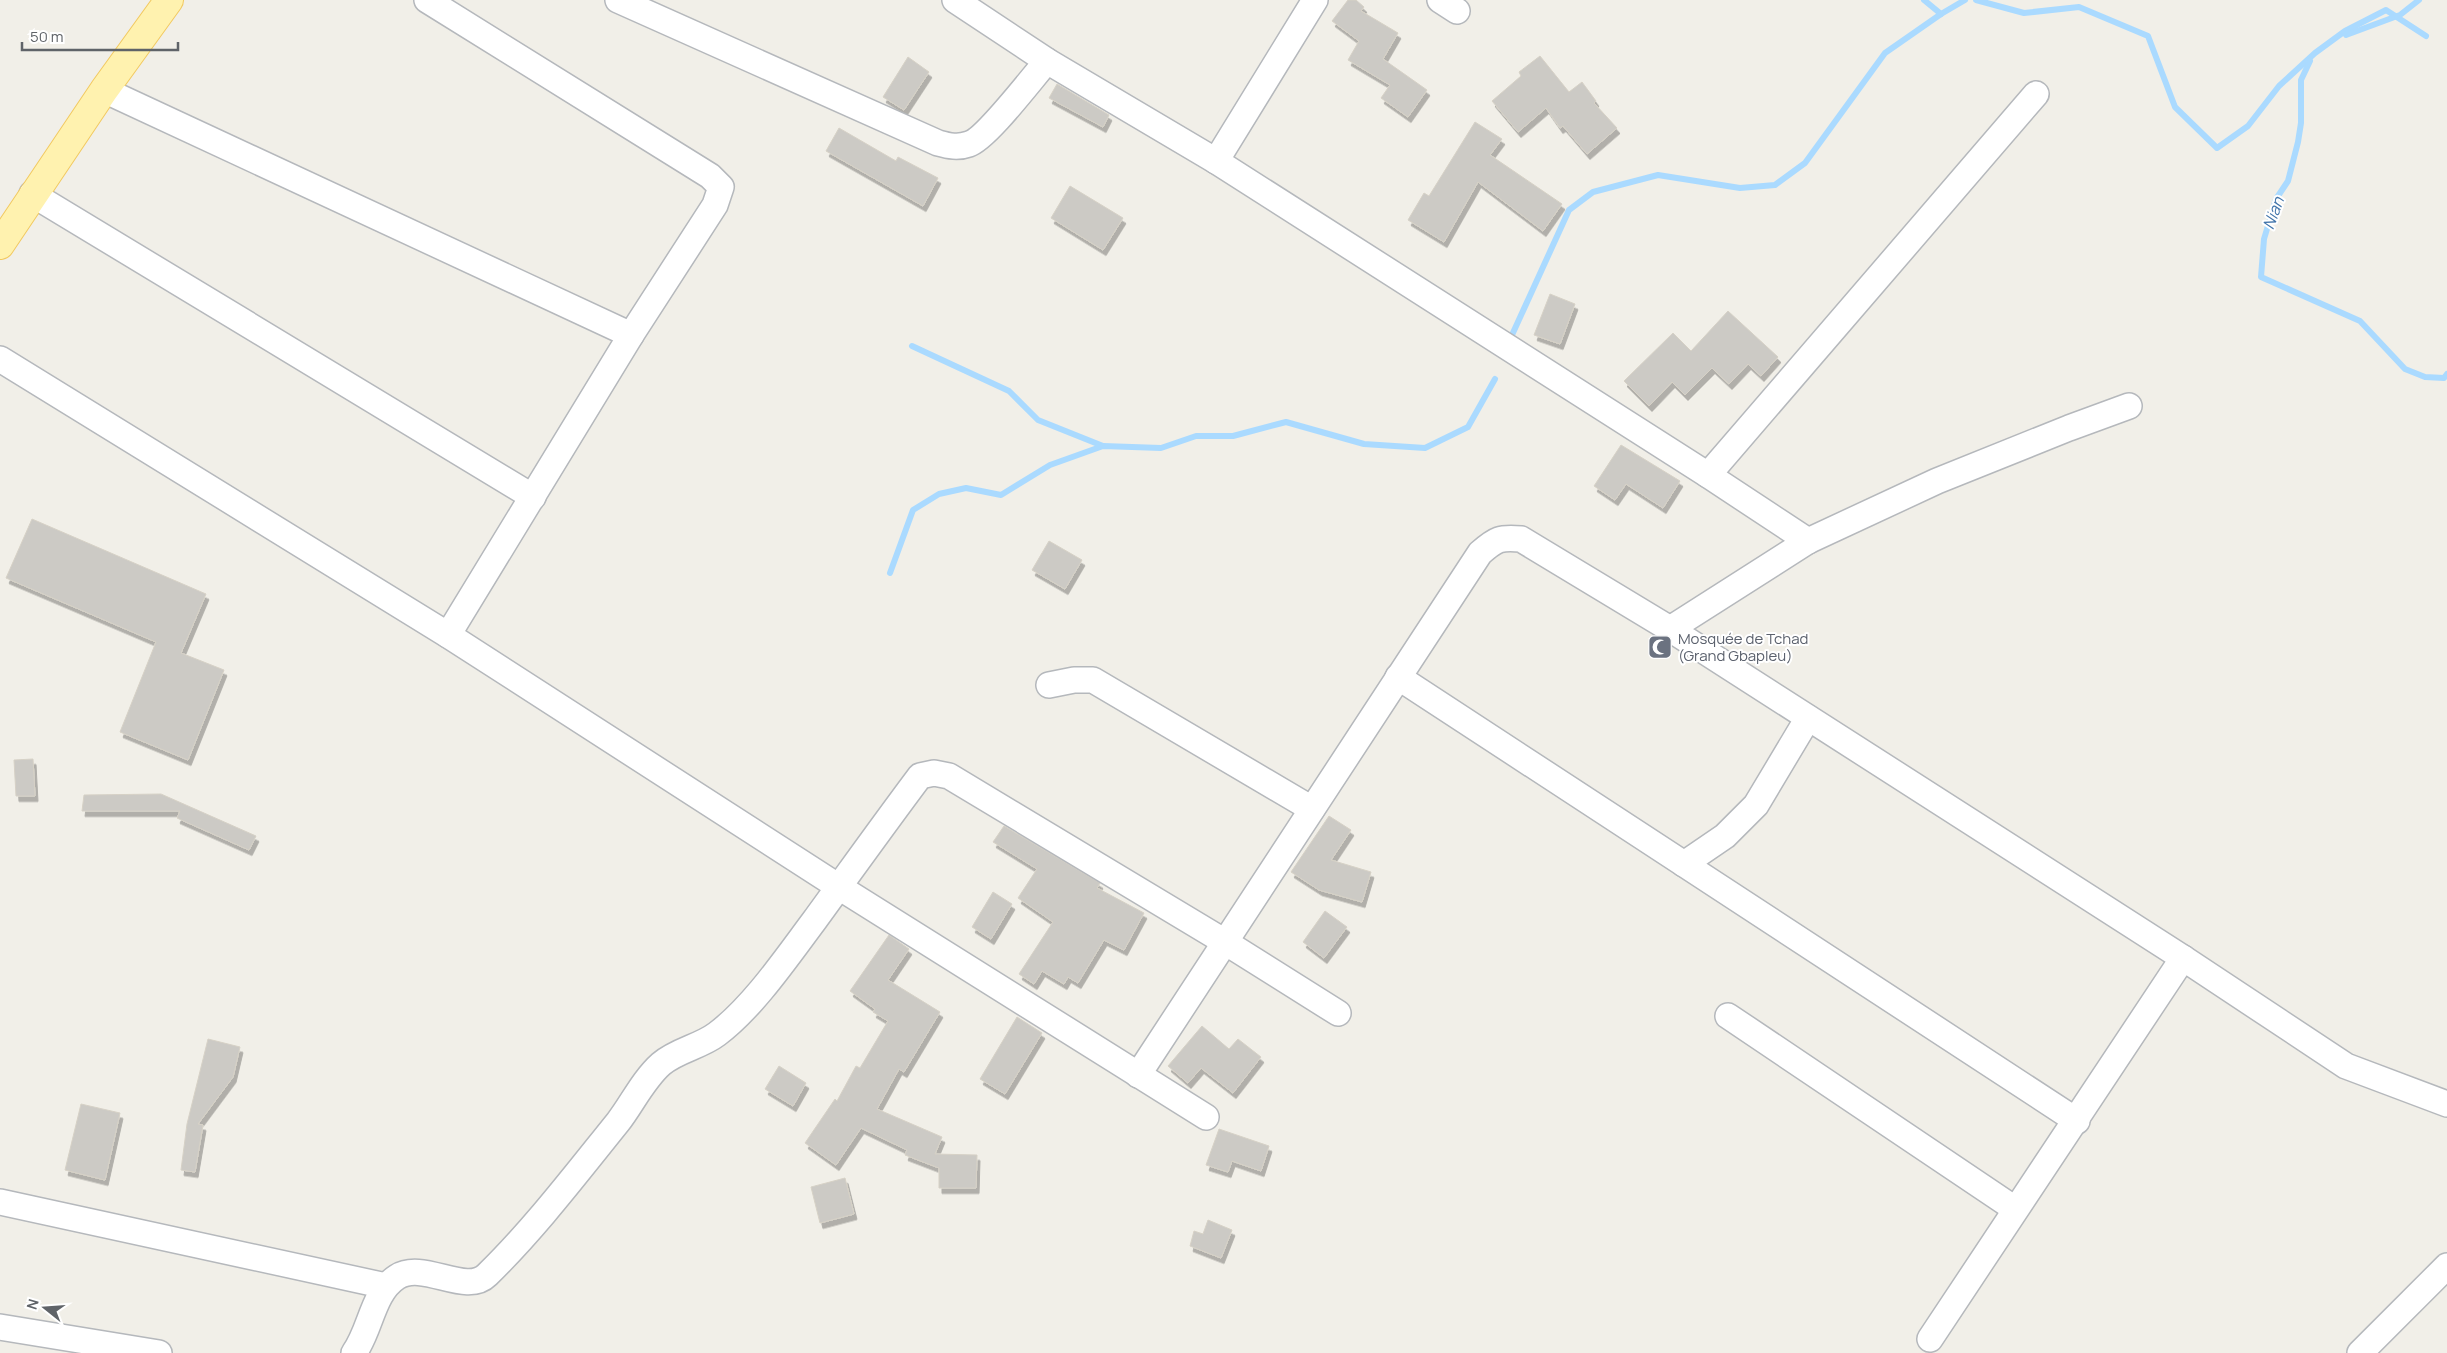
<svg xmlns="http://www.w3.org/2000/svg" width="2447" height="1353" font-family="Manrope,sans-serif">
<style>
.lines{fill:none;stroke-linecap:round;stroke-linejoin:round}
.stream{stroke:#aadaff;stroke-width:6}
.building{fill:#cccac5;stroke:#d6d1c6;filter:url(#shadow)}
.minor-casing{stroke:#b5b8bc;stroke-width:28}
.major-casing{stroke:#f2c960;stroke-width:30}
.minor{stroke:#fff;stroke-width:25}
.major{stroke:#fff2af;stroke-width:28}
.labels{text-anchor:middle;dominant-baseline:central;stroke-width:4;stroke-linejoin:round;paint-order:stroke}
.worship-label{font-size:15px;fill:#5b616d;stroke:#fff;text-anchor:start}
.water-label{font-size:16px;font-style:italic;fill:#4174aa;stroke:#fff}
</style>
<defs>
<filter id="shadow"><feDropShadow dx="3" dy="5.5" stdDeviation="0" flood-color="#0004"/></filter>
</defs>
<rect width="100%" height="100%" fill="#f1efe8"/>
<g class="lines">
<g class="stream">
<polyline points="1924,0 1941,14"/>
<polyline points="1976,0 2024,13 2079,7 2148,36 2175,107 2217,148 2248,126 2279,86 2315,53 2345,31 2386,10 2426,36"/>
<polyline points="2346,35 2400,15 2419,0"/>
<polyline points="2310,61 2301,80 2301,123 2298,142 2288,181 2276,199 2264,239 2261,277 2360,321 2405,369 2425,377 2444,378 2447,374"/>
<polyline points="1512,335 1569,210 1593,192 1658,175 1740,188 1775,185 1805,163 1885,53 1941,14 1965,0"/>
<polyline points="912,346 1009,391 1038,420 1103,446"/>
<polyline points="890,573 913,510 939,494 966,488 1001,495 1050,465 1103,446 1161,448 1196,436 1233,436 1286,422 1364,444 1425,448 1468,427 1495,379"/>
</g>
</g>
<g class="building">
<polygon points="1348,0 1356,0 1364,7 1361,11 1398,33 1383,59 1427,90 1408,117 1381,98 1390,85 1348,60 1359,41 1332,21"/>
<polygon points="1540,56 1569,92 1582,82 1596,101 1594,103 1617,128 1587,154 1563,126 1560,128 1546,108 1518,132 1492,101 1521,76 1519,72"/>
<polygon points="908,57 929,72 904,110 883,97"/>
<polygon points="1057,84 1109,115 1103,127 1049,98"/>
<polygon points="1475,122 1502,139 1490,155 1562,204 1543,231 1478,182 1444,242 1408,220 1424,193 1429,196"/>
<polygon points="839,128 896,161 898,157 938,178 923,206 826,151"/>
<polygon points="1070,186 1123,218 1103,250 1051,218"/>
<polygon points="1550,294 1575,304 1560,344 1534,335"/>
<polygon points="1728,311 1778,357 1761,376 1748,364 1729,384 1712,368 1685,395 1672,382 1649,406 1624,381 1673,333 1691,351"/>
<polygon points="1621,445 1680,481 1663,508 1626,484 1615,500 1594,486"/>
<polygon points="32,519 206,594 181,653 224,670 188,760 120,732 156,642 6,578"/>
<polygon points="1049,541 1082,560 1065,589 1032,570"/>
<polygon points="33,759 35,796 16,796 14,760"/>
<polygon points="161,794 256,836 249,850 177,818 180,811 82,811 84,795"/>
<polygon points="1329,816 1351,830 1331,860 1371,872 1362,902 1319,890 1291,872"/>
<polygon points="1004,826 1100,883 1097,888 1144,913 1124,950 1104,940 1078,983 1068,977 1064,984 1042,971 1034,984 1019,974 1053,922 1018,898 1037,869 993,842"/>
<polygon points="993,892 1012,904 991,939 972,927"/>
<polygon points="1325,911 1347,927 1324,958 1303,942"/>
<polygon points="889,935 909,949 888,980 940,1012 904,1072 899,1069 877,1109 942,1137 935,1154 977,1155 976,1188 939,1188 939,1168 905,1155 907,1150 861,1128 836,1165 805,1143 835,1099 837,1101 856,1066 860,1068 888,1021 873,1012 875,1009 850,991"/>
<polygon points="1017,1017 1042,1033 1005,1094 980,1079"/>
<polygon points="1202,1026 1229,1049 1238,1039 1261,1057 1233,1093 1201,1068 1188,1083 1168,1066"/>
<polygon points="208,1039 240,1047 233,1077 198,1124 203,1125 195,1172 181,1170 187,1124"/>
<polygon points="779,1066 806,1083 793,1106 765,1089"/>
<polygon points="81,1104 120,1113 105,1180 65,1170"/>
<polygon points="1219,1129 1269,1146 1261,1171 1232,1161 1228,1172 1206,1165"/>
<polygon points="845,1178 854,1214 820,1223 811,1187"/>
<polygon points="1208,1220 1232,1230 1221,1258 1190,1246 1194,1231 1203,1234"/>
</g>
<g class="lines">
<g class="minor-casing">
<g id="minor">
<polyline points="427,0 710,176 721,187 715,205 631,335 448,635"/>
<path d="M618 0 938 143C949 146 958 148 969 144 986 139 1032 78 1047 61"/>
<polyline points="955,0 1047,61 1216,161 1708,475 1808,541"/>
<polyline points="1440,0 1457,11"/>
<polyline points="104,90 631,335"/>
<polyline points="1216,161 1315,0"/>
<polyline points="32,194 533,497"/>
<polyline points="0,359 448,635 839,887 1206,1117"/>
<polyline points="2129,406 2069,428 1937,481 1808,541 1670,629 2183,958 2346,1066 2447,1104"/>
<polyline points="1708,475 2036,94"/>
<polyline points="1398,677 2077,1121"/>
<polyline points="1049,685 1074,680 1093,680 1312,809"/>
<polyline points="1684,864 1725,836 1756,805 1808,718"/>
<polyline points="1728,1016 2015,1209"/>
<path d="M1138 1075 1480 553C1496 539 1500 537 1521 539L1670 629"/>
<polyline points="0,1202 386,1286"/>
<polyline points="0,1327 159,1353"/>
<polyline points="1930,1339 2183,958"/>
<path d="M354 1353C371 1330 372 1293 397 1277 423 1260 466 1296 487 1275 535 1228 576 1174 618 1122 632 1104 643 1080 661 1064 677 1050 700 1047 717 1034 753 1007 787 957 814 921 849 873 884 824 920 776L934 773 949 776 1225 942 1338 1013"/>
<polyline points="2360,1353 2447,1266"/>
</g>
</g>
<g class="major-casing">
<polyline id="major" points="0,245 104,90 169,0"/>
</g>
<use href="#minor" class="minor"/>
<use href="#major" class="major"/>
</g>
<defs>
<g id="mosque-square" transform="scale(1.25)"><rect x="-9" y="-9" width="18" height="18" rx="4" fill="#6b7280" stroke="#fff"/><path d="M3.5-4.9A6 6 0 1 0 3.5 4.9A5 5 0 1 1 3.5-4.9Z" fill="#fff"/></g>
</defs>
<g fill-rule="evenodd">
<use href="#mosque-square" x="1660" y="647"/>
</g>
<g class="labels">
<g class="worship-label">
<text x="1678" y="638">Mosquée de Tchad<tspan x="1678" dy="17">(Grand Gbapleu)</tspan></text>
</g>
<g class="water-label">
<text transform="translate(2273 213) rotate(-70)">Nian</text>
</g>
</g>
<g transform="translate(45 1308) rotate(287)" stroke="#ffffff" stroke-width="4" paint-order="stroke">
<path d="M0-4L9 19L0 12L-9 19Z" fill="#5f6368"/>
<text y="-8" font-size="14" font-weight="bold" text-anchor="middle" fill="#5f6368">N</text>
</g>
<path d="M22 42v8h156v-8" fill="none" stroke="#5f6368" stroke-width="2.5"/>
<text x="30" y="42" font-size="15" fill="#5f6368" stroke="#ffffff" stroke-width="4" paint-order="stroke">50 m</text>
</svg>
